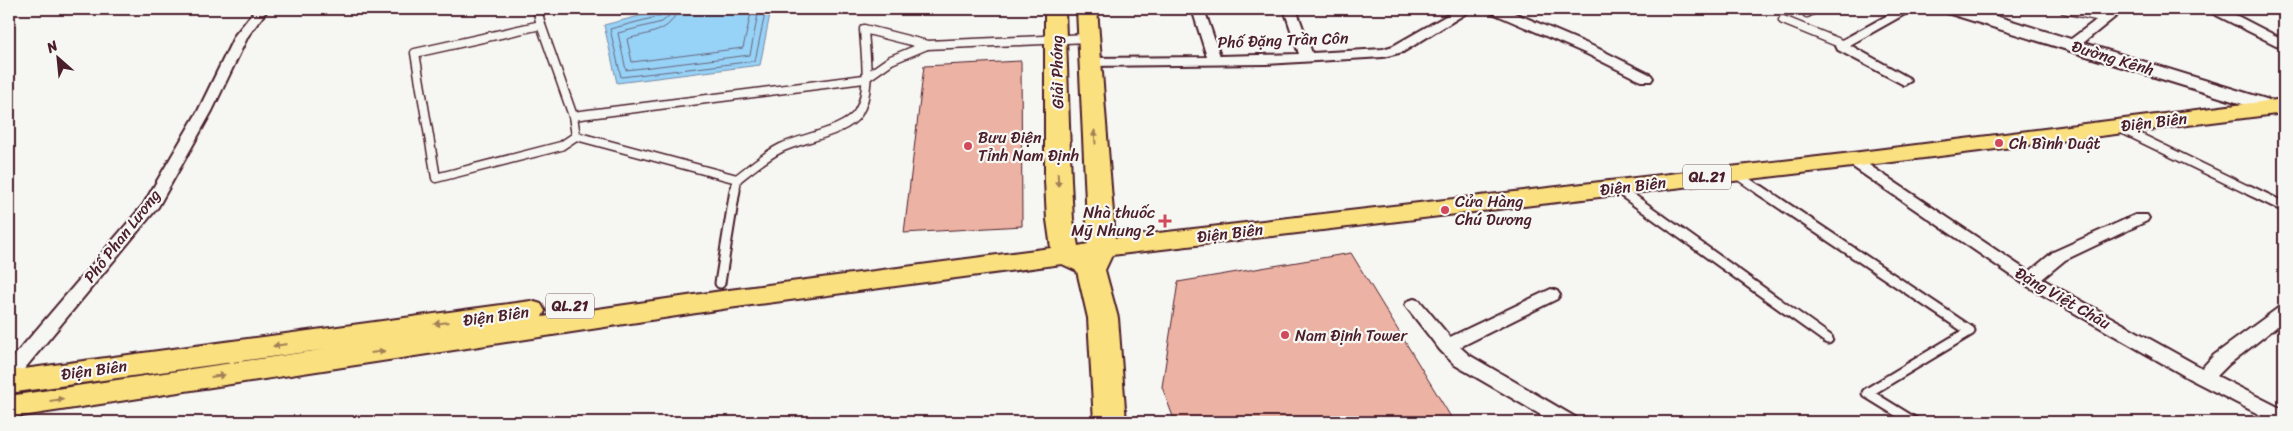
<svg xmlns="http://www.w3.org/2000/svg" width="2293" height="431" font-family="Sriracha,sans-serif">
<style>
.water{fill:#97d2f7;stroke:#788aa5}
.lines{fill:none;stroke-linecap:round;stroke-linejoin:round}
.shore{stroke:#69677d;stroke-width:1}
.building{fill:#ecb3a4;stroke:#4a1f2b}
.lane-far1-casing{stroke:#4a1f2b;stroke-width:11}
.lane-casing{stroke:#4a1f2b;stroke-width:13}
.street-casing{stroke:#4a1f2b;stroke-width:4}
.secondary-casing{stroke:#4a1f2b;stroke-width:4}
.primary-casing{stroke:#4a1f2b;stroke-width:4}
.lane-far1{stroke:#f6f6f2;stroke-width:8}
.lane{stroke:#f6f6f2;stroke-width:9}
.street{fill:#f6f6f2;fill-rule:evenodd}
.secondary{fill:#f6f6f2;fill-rule:evenodd}
.primary{fill:#fbe080;fill-rule:evenodd}
.oneway{fill:#a28056}
.poi-dot{fill:#d1495b;stroke:#f6f6f2;stroke-width:2}
.labels{text-anchor:middle;dominant-baseline:central;stroke-width:4.5;stroke-linejoin:round;paint-order:stroke}
.shield{fill:#f6f6f2;stroke:#7e6067;stroke-width:1}
.shield-label{font-size:15px;font-weight:bold;fill:#4a1f2b}
.street-label{font-size:16px;fill:#4a1f2b;stroke:#f6f6f2}
.poi-label{font-size:16px;fill:#4a1f2b;stroke:#f6f6f2;text-anchor:start}
</style>
<rect width="100%" height="100%" fill="#f6f6f2"/>
<filter id="ink" filterUnits="userSpaceOnUse"><feTurbulence type="fractalNoise" baseFrequency=".02" numOctaves="2"/><feDisplacementMap in="SourceGraphic" scale="10" xChannelSelector="R" yChannelSelector="G"/><feConvolveMatrix kernelMatrix="1 2 1 2 8 2 1 2 1" color-interpolation-filters="sRGB"/></filter>
<g filter="url(#ink)">
<polygon class="water" points="667,9 771,9 760,65 617,83 604,25"/>
<g class="lines">
<g class="shore">
<polyline points="663,9 660,16 610,29 621,77 755,61 766,9"/>
<polyline points="670,9 668,17 662,22 618,33 626,70 750,55 759,9"/>
<path d="M677 9C672 33 647 33 627 39L632 62 743 48 752 9"/>
</g>
</g>
<g class="building">
<polygon points="1021,61 1022,226 904,233 924,66"/>
<polygon points="1351,253 1454,422 1175,422 1162,387 1178,282"/>
</g>
<g class="lines">
<g class="lane-far1-casing">
<g id="lane-far1">
<polyline points="537,9 541,25"/>
<polyline points="2064,9 2105,18"/>
<polyline points="1807,13 1814,9"/>
<polyline points="1783,20 1842,44"/>
<polygon points="541,25 573,116 576,136 561,146 436,178 415,53"/>
<polyline points="573,116 864,79 891,60 927,45"/>
<polyline points="2120,128 2252,192"/>
<polyline points="576,136 737,179"/>
<polyline points="1736,174 1762,192"/>
<polyline points="1617,188 1622,192"/>
<path d="M735 192 737 179C751 168 765 156 781 148 801 138 846 132 858 113 872 90 865 54 864 29L927 45 1088 38"/>
</g>
</g>
<g class="lane-casing">
<g id="lane">
<polyline points="1620,190 1828,339"/>
<polyline points="1760,190 1970,331 1867,393 1914,422"/>
<polyline points="2249,190 2284,207"/>
<polyline points="720,283 735,190"/>
</g>
</g>
<g class="street-casing">
<g id="street">
<polygon points="256,9 268,9 248,36 212,111 158,207 16,379 9,381 9,362 143,205 198,111 235,35"/>
<polygon points="1192,9 1204,9 1220,56 1299,54 1284,9 1296,9 1312,53 1383,49 1393,46 1458,9 1473,9 1403,52 1383,57 1266,64 1090,66 1083,62 1090,58 1207,57"/>
<polygon points="1489,9 1505,9 1597,48 1651,75 1653,78 1651,81 1641,81 1587,54 1490,12"/>
<polygon points="1899,9 1914,9 1850,45 1909,78 1911,81 1904,85 1838,50 1835,44"/>
<polygon points="2111,9 2125,9 2077,48 2067,48 2065,45 2067,42"/>
<polygon points="2209,9 2224,9 2284,40 2284,49 2210,12"/>
<polygon points="1852,155 1857,157 2029,272 2053,252 2135,215 2147,215 2149,218 2147,221 2065,260 2042,279 2202,368 2214,355 2278,308 2284,306 2284,321 2228,365 2217,376 2284,410 2284,422 2274,422 2190,379 2024,284 1847,163 1844,160 1847,157"/>
<polygon points="1551,289 1557,291 1560,295 1557,299 1460,347 1469,355 1575,417 1578,422 1553,422 1455,365 1440,350 1405,305 1408,301 1414,299 1420,301 1450,337"/>
</g>
</g>
<g class="secondary-casing">
<polygon id="secondary" points="1945,9 1973,9 2279,103 2283,107 2279,111 2272,113 2265,111 1947,13"/>
</g>
<g class="primary-casing">
<polygon id="primary" points="1045,9 1065,9 1071,181 1073,220 1078,246 1088,244 1077,9 1097,9 1115,238 1852,153 2284,99 2284,113 1852,167 1112,255 1105,270 1118,318 1126,422 1094,422 1088,318 1077,271 1062,264 729,308 9,418 9,396 327,349 9,393 9,371 531,301 541,304 545,311 542,317 729,290 1051,248 1047,220 1045,181"/>
</g>
<use href="#lane-far1" class="lane-far1"/>
<use href="#lane" class="lane"/>
<use href="#street" class="street"/>
<use href="#secondary" class="secondary"/>
<use href="#primary" class="primary"/>
</g>
<defs><path id="oneway-solid" d="M-6-.8H1V-3.2L6.5 0L1 3.2V.8H-6Z" transform="scale(1.25)"/></defs>
<g class="oneway">
<use href="#oneway-solid" transform="translate(1095 137) rotate(-94)"/>
<use href="#oneway-solid" transform="translate(1058 180) rotate(88)"/>
<use href="#oneway-solid" transform="translate(441 323) rotate(172)"/>
<use href="#oneway-solid" transform="translate(280 345) rotate(172)"/>
<use href="#oneway-solid" transform="translate(378 352) rotate(-8)"/>
<use href="#oneway-solid" transform="translate(218 376) rotate(-8)"/>
<use href="#oneway-solid" transform="translate(57 400) rotate(-8)"/>
</g>
</g>
<g class="poi-dot">
<circle cx="1999" cy="143" r="5"/>
<circle cx="968" cy="146" r="5"/>
<circle cx="1445" cy="210" r="5"/>
<path d="M1162.5 213.5h5v5h5v5h-5v5h-5v-5h-5v-5h5z"/>
<circle cx="1285" cy="335" r="5"/>
</g>
<g class="labels">
<g class="shield">
<rect x="1683" y="164.5" width="48" height="25" rx="4"/>
<rect x="546" y="293.5" width="48" height="25" rx="4"/>
</g>
<g class="shield-label">
<text x="1707" y="177">QL.21</text>
<text x="570" y="306">QL.21</text>
</g>
<g class="street-label">
<text transform="translate(1283 40) rotate(-2)">Phố Đặng Trần Côn</text>
<text transform="translate(2113 58) rotate(17)">Đường Kênh</text>
<text transform="translate(1057 72) rotate(-91)">Giải Phóng</text>
<text transform="translate(2154 122) rotate(-7)">Điện Biên</text>
<text transform="translate(1633 186) rotate(-7)">Điện Biên</text>
<text transform="translate(1230 233) rotate(-7)">Điện Biên</text>
<text transform="translate(122 236) rotate(-52)">Phố Phan Lương</text>
<text transform="translate(2063 298) rotate(30)">Đặng Việt Châu</text>
<text transform="translate(496 316) rotate(-8)">Điện Biên</text>
<text transform="translate(94 370) rotate(-8)">Điện Biên</text>
</g>
<g class="poi-label">
<text x="978" y="137">Bưu Điện<tspan x="978" dy="18">Tỉnh Nam Định</tspan></text>
<text x="2009" y="143">Ch Bình Duật</text>
<text x="1455" y="201">Cửa Hàng<tspan x="1455" dy="18">Chú Dương</tspan></text>
<text x="1155" y="212" text-anchor="end">Nhà thuốc<tspan x="1155" dy="18">Mỹ Nhung 2</tspan></text>
<text x="1295" y="335">Nam Định Tower</text>
</g>
</g>
<rect width="2293" height="431" fill="none" stroke="#f6f6f2" stroke-width="30"/>
<rect x="15" y="15" width="2263" height="401" fill="none" stroke="#4a1f2b" stroke-width="2" filter="url(#ink)"/>
<g transform="translate(58 58) rotate(333)" stroke="#f6f6f2" stroke-width="4" paint-order="stroke">
<path d="M0-4L9 19L0 12L-9 19Z" fill="#4a1f2b"/>
<text y="-8" font-size="14" font-weight="bold" text-anchor="middle" fill="#4a1f2b">N</text>
</g>
</svg>
